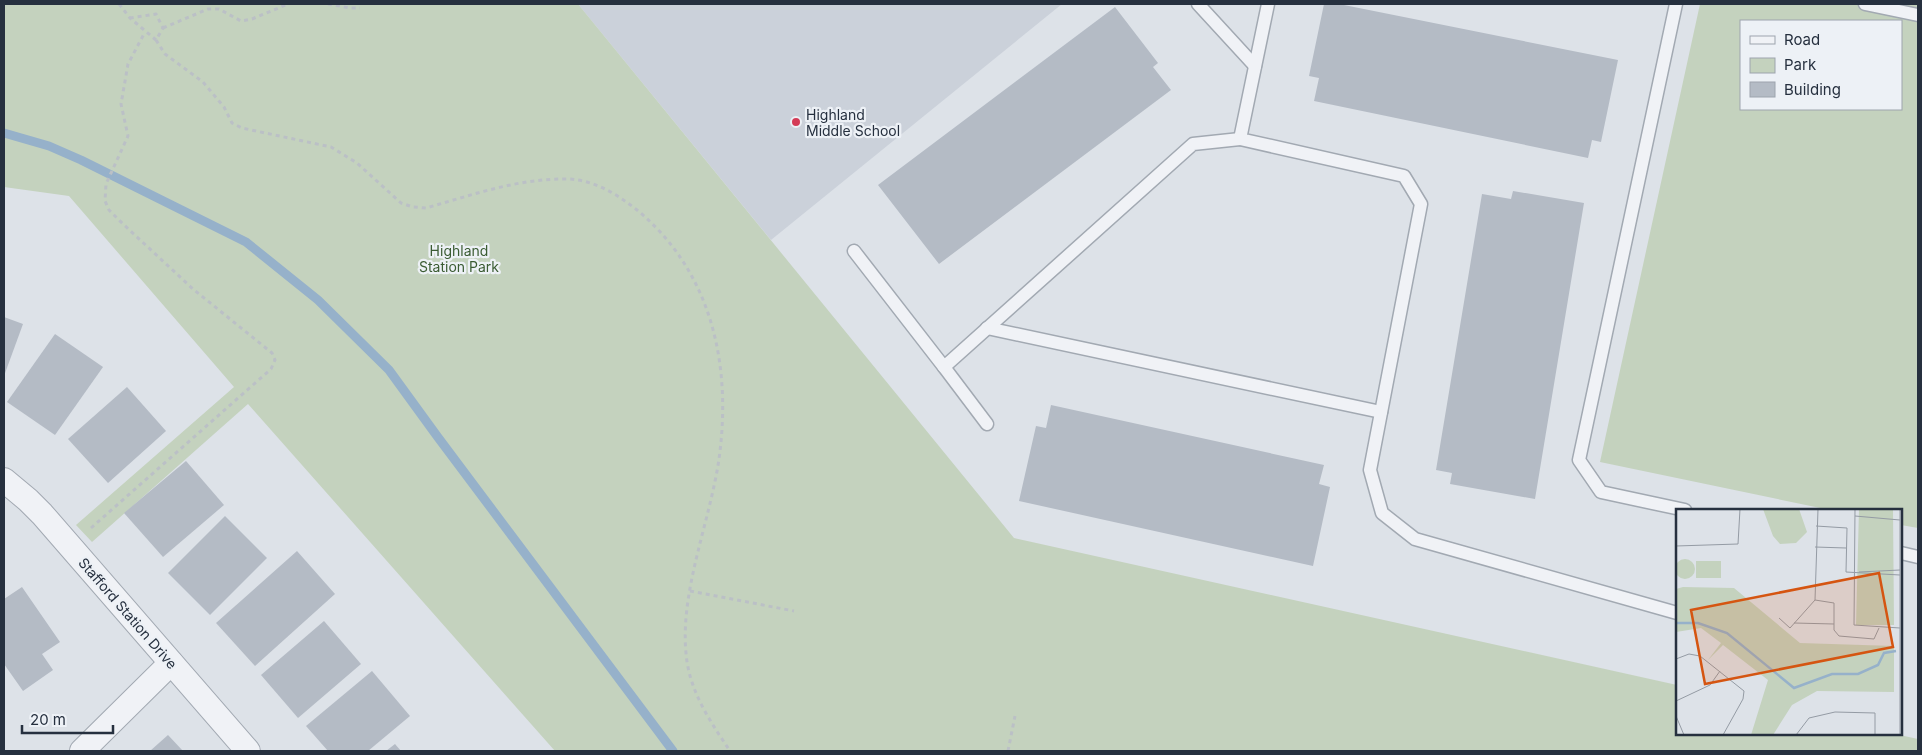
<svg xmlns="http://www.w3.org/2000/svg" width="1922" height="755" font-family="Inter,sans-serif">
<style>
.built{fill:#cbd1da}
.green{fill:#c4d2be;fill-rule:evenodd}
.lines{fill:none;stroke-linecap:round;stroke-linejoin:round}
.stream{stroke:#96b1ca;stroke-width:9}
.building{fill:#b4bbc5}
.service-casing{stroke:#a2a9b2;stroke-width:15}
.minor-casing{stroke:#a2a9b2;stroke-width:26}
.path{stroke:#bbc0c6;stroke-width:3;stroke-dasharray:4 4;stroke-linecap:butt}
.service{stroke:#f0f2f6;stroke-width:12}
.minor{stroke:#f0f2f6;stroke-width:24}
.poi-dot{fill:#d43b56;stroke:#edf1f6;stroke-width:2}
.labels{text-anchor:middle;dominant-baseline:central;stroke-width:4.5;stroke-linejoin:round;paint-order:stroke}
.poi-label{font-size:14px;fill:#26303f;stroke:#edf1f6;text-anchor:start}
.park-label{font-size:14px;fill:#3b5c33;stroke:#edf1f6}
.street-label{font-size:14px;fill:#26303f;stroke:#edf1f6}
.inset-river{fill:none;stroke:#96b1ca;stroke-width:2.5}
.inset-road{fill:none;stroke:#949ba4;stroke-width:1}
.view{fill:#d55511;fill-opacity:0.15;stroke:#d55511;stroke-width:2.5}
.inset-edge{fill:none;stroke:#26303f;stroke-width:2.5}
</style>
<rect width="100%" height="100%" fill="#dde2e8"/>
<polygon class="built" points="578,4 1062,4 771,240"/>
<g class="green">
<polygon points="4,4 578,4 1014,538 1677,685 1677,734 1895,734 1918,739 1918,751 555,751 248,404 92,542 76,525 234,387 69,196 4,187"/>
<path d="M1700 4H1918V528L1901 525V510H1830L1600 462ZM1741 21H1901V109H1741Z"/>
</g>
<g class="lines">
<polyline class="stream" points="4,133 49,146 81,160 246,242 318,300 389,370 437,436 673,751"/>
</g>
<g class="building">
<polygon points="1324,4 1339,4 1618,60 1601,142 1592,140 1588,158 1314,101 1319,78 1309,76"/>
<polygon points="1115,7 1158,63 1153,67 1171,90 939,264 878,185"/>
<polygon points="1513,191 1584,203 1535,499 1450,484 1452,473 1436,470 1482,194 1511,199"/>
<polygon points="4,317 23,324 4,376"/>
<polygon points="55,334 103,367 55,435 7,402"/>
<polygon points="127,387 166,431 108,483 68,439"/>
<polygon points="1051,405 1324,465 1319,484 1330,487 1313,566 1019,501 1036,426 1046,428"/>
<polygon points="186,461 224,505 163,557 124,513"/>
<polygon points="225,516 267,558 210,615 168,573"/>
<polygon points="297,551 335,594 255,666 216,623"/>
<polygon points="22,587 60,642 42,654 53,670 23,691 4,664 4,599"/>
<polygon points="324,621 361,664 298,718 261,675"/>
<polygon points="372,671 410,716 368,751 328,751 306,726"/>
<polygon points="168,735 183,751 150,751"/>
<polygon points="395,744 401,751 386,751"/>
</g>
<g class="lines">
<g class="service-casing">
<g id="service">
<polyline points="1198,4 1255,66"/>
<polyline points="1268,4 1240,139 1404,176 1421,204 1370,470 1382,513 1415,539 1677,613"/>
<polyline points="1676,4 1579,460 1601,492 1685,510"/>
<polyline points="1865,4 1918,15"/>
<polyline points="854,251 944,367 1193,144 1240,139"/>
<polyline points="987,328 1381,412"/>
<polyline points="944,367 987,424"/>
<polyline points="1901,553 1918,557"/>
</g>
</g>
<g class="minor-casing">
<g id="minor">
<polyline points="4,480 28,500 42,514 248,751"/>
<polyline points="82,751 171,663"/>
</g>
</g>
<g class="path">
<polyline points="119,4 130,18 156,40 163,28 156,14 130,18"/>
<polyline points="328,4 350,8 360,8"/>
<polyline points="163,28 208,9 219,9 241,21 252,19 288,4"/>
<path d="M156 40 165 54 203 82 224 107 232 123 242 128 331 147 357 163 401 203 413 207 426 208C472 195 519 178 568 179 594 180 617 194 637 210 712 272 732 365 719 459 710 521 680 591 686 653 689 691 710 721 730 751"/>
<polyline points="91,528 271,369 275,360 272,353 193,289 123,224 109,210 105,201 106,184 128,136 121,104 128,64 145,32"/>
<polyline points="690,591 794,611"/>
<polyline points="1008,751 1015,716"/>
</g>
<use href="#service" class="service"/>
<use href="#minor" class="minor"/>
</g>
<circle class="poi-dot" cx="796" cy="122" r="5"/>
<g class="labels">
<g class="poi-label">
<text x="806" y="114">Highland<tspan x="806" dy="16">Middle School</tspan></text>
</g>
<g class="park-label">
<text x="459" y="250">Highland<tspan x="459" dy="16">Station Park</tspan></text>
</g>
<g class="street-label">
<text transform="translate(128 613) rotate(49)">Stafford Station Drive</text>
</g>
</g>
<g transform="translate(1676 509)">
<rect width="226" height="226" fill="#dde2e8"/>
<path d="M87 0H123L131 23 120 34 104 35 97 27ZM183 0H217L218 116H180ZM-1 60a10 10 0 1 1 20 0a10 10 0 1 1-20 0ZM20 52H45V69H20ZM7 78 58 79 124 134 218 137V183L141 182 116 196 97 226H75L92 171 47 136 32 151 45 134 25 119 0 123V80Z" fill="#c4d2be"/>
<path class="inset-river" d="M0 114H22L51 124 118 179 156 165H182L202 156 208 144 220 142"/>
<path class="inset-road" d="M142 0 139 91 158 94V121L163 127 198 130 203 119M179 0 178 116 224 119M224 0V226M179 7 224 11M140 17 171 19 170 63 224 66M0 37 62 35 64 0M139 38 170 39M183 63 224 61M103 109 114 119 139 91M118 114 158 115M0 150 13 145 24 147 68 182 67 190 47 226M0 192 34 176 44 162M0 207 8 226M120 226 133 209 159 203 199 204V226"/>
<path class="view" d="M203 64 217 138 29 175 15 101Z"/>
<rect width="226" height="226" class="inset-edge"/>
</g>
<rect width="1922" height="755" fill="none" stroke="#26303f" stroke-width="10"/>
<rect x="1740" y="20" width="162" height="90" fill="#edf1f6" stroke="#9da4ad"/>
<rect x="1750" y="36" width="25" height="8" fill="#f0f2f6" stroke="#9da4ad"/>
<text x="1784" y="45" font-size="15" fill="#26303f">Road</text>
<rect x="1750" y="58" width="25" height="15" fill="#c4d2be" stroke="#9da4ad"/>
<text x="1784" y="70" font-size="15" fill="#26303f">Park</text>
<rect x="1750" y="82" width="25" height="15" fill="#b4bbc5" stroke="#9da4ad"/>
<text x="1784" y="95" font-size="15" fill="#26303f">Building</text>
<path d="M22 725v8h91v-8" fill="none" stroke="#26303f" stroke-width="2.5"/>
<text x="30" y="725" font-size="15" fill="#26303f" stroke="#edf1f6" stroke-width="4" paint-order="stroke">20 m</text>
</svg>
